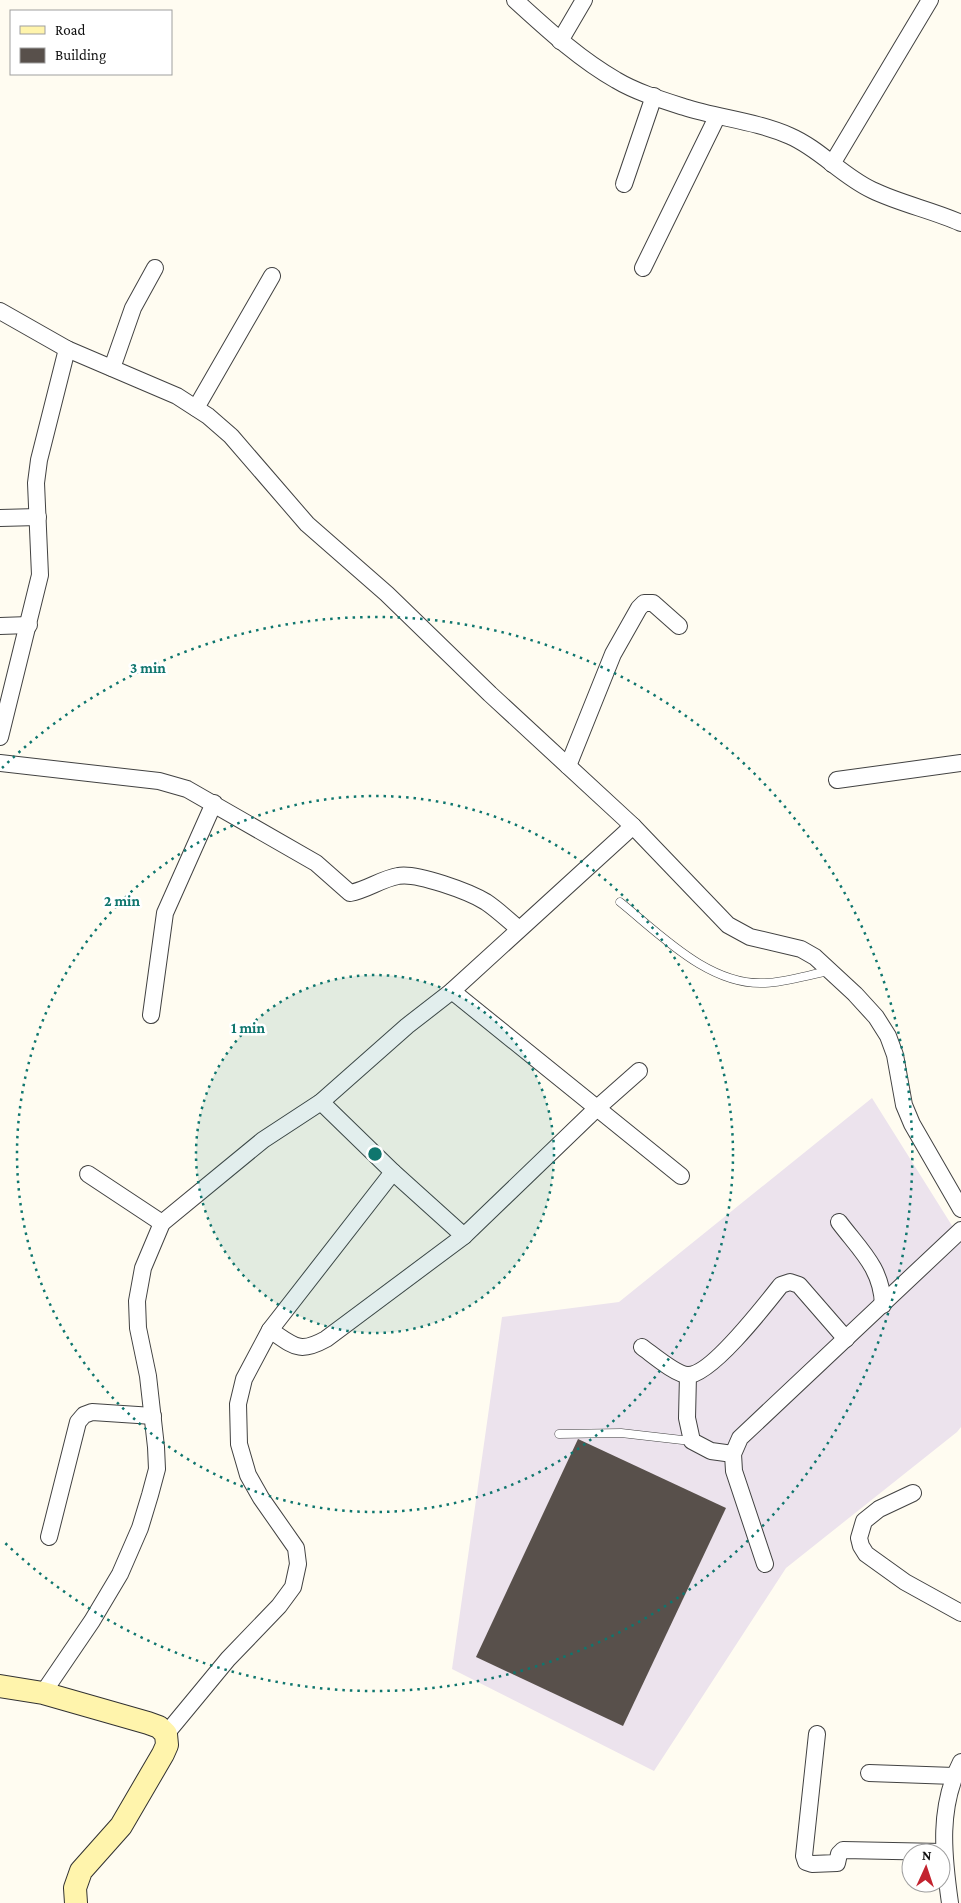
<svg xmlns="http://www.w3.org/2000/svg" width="961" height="1903" font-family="'Crimson Pro',serif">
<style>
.industrial{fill:#ece3ed}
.building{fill:#58504b}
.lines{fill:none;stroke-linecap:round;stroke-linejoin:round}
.lane-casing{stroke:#424242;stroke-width:9}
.street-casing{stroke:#424242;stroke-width:18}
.secondary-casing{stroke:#313131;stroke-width:24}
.lane{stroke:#fff;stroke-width:8}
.street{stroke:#fff;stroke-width:16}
.secondary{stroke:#fff4ac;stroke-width:22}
.ring{fill:none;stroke:#0f766e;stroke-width:2.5;stroke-dasharray:2.5 5}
.centre{fill:#0f766e;stroke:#fff;stroke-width:2.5}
.ring-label{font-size:15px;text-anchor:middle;font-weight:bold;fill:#0f766e;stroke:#fff;stroke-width:5;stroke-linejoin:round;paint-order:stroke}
</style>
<rect width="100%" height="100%" fill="#fffcf1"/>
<polygon class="industrial" points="872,1098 961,1240 961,1427 957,1432 786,1568 654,1771 452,1669 502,1317 619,1302"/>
<polygon class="building" points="578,1439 726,1508 623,1726 476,1657"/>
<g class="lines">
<g class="lane-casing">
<g id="lane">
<path d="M620 902C660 934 709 986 765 983 786 982 808 975 829 971"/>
<polyline points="559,1434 621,1433 691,1441"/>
</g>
</g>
<g class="street-casing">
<g id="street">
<path d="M515 0C547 29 579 59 616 80 636 92 662 100 684 107 718 118 756 121 790 136 820 149 842 176 872 190 901 204 932 210 961 223"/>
<polyline points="560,41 584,0"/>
<polyline points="832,164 930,0"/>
<polyline points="624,184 654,96"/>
<polyline points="643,268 717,117"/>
<polyline points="0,311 67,349 177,396 208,416 231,436 307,524 387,594 490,694 633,826 728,925 750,937 801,949 815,957 855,994 876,1017 888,1036 895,1055 904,1105 912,1124 961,1209"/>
<polyline points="112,368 133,308 155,268"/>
<polyline points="196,408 272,276"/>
<polyline points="0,518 38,517"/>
<polyline points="0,626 29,625"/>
<polyline points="0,737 40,575 36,483 39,460 67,349"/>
<path d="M0 763 159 781 187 789 316 863 350 893C367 890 381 879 398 876 416 872 470 892 486 902 498 910 508 920 519 929"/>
<polyline points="568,766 613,654 639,608 644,603 653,603 679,626"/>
<polyline points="837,780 961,763"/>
<polyline points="452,991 681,1176"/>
<polyline points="151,1015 165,913 214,803"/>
<polyline points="321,1102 393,1172 464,1236"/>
<polyline points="88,1174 162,1223"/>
<path d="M839 1222C860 1250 882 1268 883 1305"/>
<path d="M270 1330C294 1346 299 1354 326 1339L464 1236 596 1109 639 1071"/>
<path d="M642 1347C652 1354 676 1375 688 1375 711 1375 766 1304 781 1285L790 1282 799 1285 846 1339"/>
<polyline points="688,1375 687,1418 692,1441 711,1451 733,1454"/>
<polyline points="913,1493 879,1509 864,1521 859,1538 861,1546 866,1554 905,1582 961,1613"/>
<polyline points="49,1537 78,1422 84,1415 92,1412 153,1416"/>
<polyline points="765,1564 734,1471 733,1454 740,1438 961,1230"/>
<polyline points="43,1693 92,1621 120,1574 140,1528 150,1495 157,1469 156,1447 148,1376 138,1328 137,1301 143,1268 162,1223 263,1140 321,1102 407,1026 452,991 633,826"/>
<polyline points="166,1734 228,1659 279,1606 293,1587 298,1564 296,1548 261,1498 248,1475 239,1444 238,1404 244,1379 270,1330 393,1172"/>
<polyline points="817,1734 804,1856 806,1862 812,1864 837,1863 839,1854 843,1850 943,1852"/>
<polyline points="869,1773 954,1776"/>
<path d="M950 1903C943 1854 938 1807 961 1762"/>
</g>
</g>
<g class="secondary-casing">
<polyline id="secondary" points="0,1686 43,1693 148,1723 159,1727 166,1734 167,1745 163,1754 121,1826 81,1871 75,1888 76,1903"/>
</g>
<use href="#lane" class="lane"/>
<use href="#street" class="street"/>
<use href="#secondary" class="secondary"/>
</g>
<circle cx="375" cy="1154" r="179" fill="#0f766e" fill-opacity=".12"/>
<g class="ring">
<circle cx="375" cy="1154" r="179"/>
<circle cx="375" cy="1154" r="358"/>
<path d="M2 768A537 537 0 1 1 2 1540"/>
</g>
<circle cx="375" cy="1154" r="8" class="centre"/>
<g class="ring-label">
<text x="148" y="673">3 min</text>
<text x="122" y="906">2 min</text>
<text x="248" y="1033">1 min</text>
</g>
<rect x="10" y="10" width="162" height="65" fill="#ffffff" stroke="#9f9f9f"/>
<rect x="20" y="26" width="25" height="8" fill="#fff4ac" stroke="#9f9f9f"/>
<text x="55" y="35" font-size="15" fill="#0f0f0f">Road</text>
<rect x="20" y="48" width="25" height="15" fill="#58504b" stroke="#9f9f9f"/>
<text x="55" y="60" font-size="15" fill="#0f0f0f">Building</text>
<g transform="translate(926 1868) rotate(3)"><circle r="24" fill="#ffffff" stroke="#9f9f9f"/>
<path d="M0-4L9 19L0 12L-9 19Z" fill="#c3232f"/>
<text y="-8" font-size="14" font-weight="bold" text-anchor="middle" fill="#0f0f0f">N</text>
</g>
</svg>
